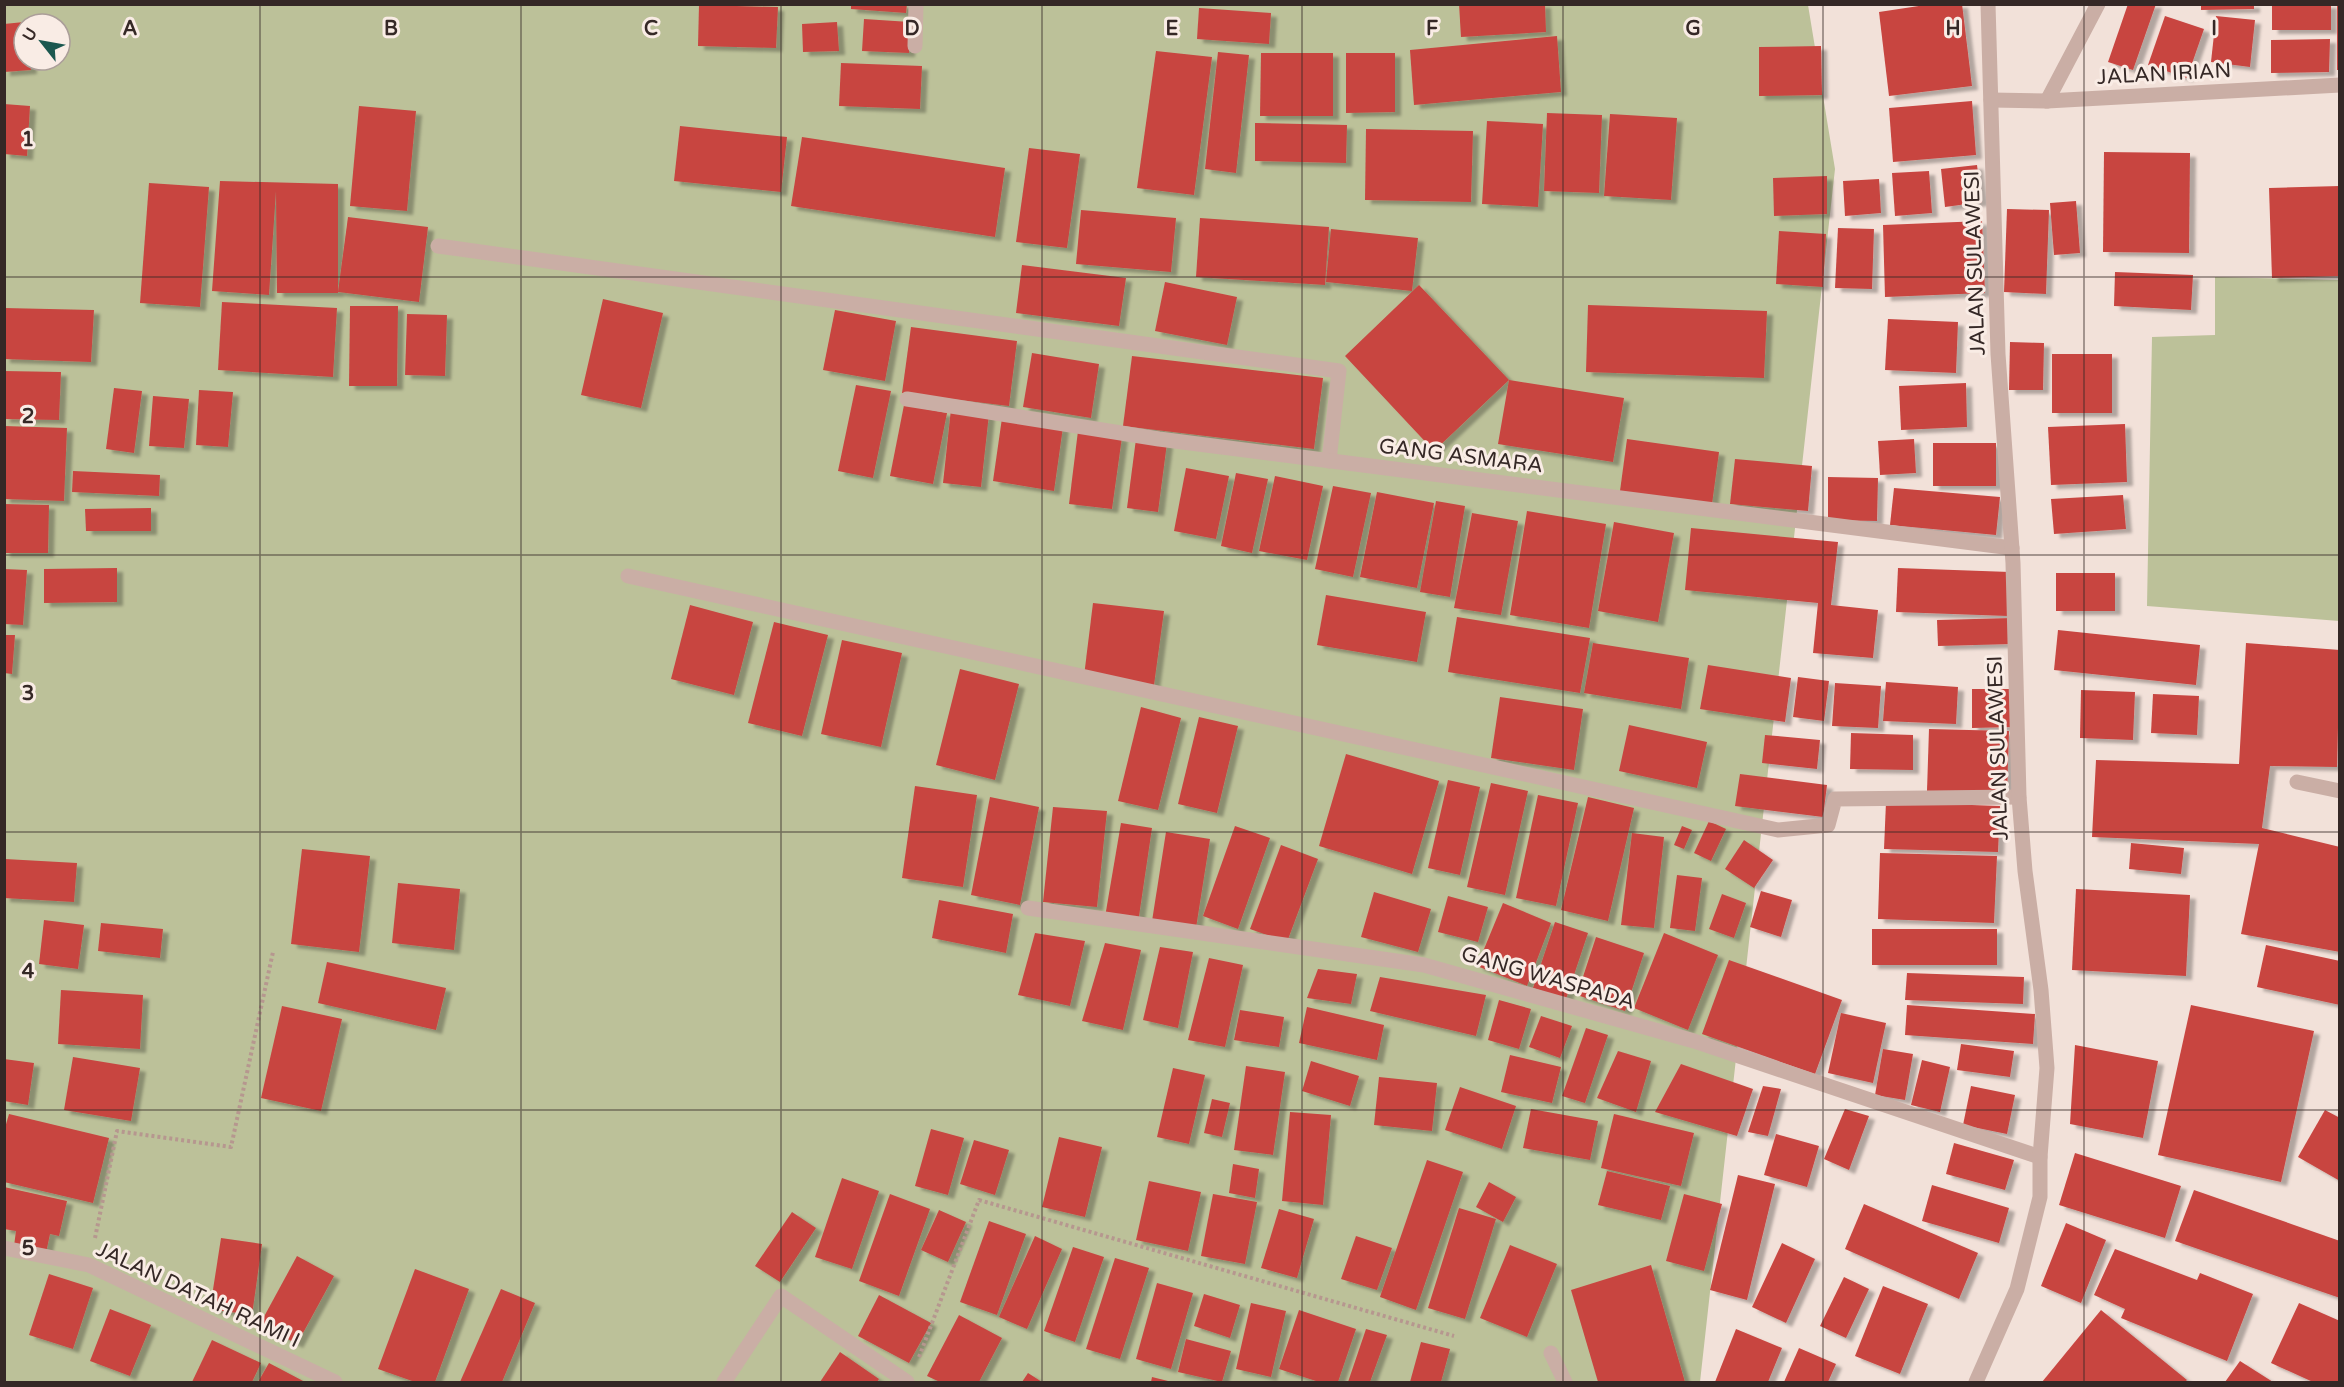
<svg xmlns="http://www.w3.org/2000/svg" width="2344" height="1387" font-family="'Varela Round',sans-serif">
<style>
.green{fill:#bcc199;fill-rule:evenodd}
.building{fill:#c84540;filter:url(#shadow)}
.lines{fill:none;stroke-linecap:round;stroke-linejoin:round}
.path{stroke:#b6978f;stroke-width:4;stroke-dasharray:3 3;stroke-linecap:butt}
.service{stroke:#caaea5;stroke-width:15}
.minor{stroke:#caaea5;stroke-width:15}
.tertiary{stroke:#caaea5;stroke-width:15}
.grid{fill:none;stroke:#352826;stroke-width:1.5;stroke-opacity:0.55}
.labels{text-anchor:middle;dominant-baseline:central;stroke-width:6;stroke-linejoin:round;paint-order:stroke}
.street-label{font-size:21px;fill:#352826;stroke:#f9ece5}
.grid-label{font-size:20px;text-anchor:middle;font-weight:bold;fill:#352826;stroke:#f9ece5;stroke-width:6;stroke-linejoin:round;paint-order:stroke}
</style>
<defs>
<filter id="shadow"><feDropShadow dx="6" dy="4" stdDeviation="1.5" flood-color="#0004"/></filter>
</defs>
<rect width="100%" height="100%" fill="#f2e1d9"/>
<g class="green">
<path d="M5 5H1808L1835 169 1700 1382H5ZM24 24H60V60H24Z"/>
<polygon points="2215,277 2339,280 2339,621 2147,606 2152,337 2215,335"/>
</g>
<g class="building">
<polygon points="851,4 907,4 906,13 851,9"/>
<polygon points="1459,4 1545,4 1546,32 1461,37"/>
<polygon points="1932,4 1962,4 1972,86 1889,96 1879,12"/>
<polygon points="2128,4 2156,4 2133,70 2108,62"/>
<polygon points="2201,4 2254,4 2254,9 2201,10"/>
<rect x="2272" y="4" width="59" height="26"/>
<rect x="2337" y="4" width="3" height="66"/>
<polygon points="699,5 778,7 776,48 698,46"/>
<polygon points="1199,8 1271,13 1269,44 1197,39"/>
<polygon points="2165,16 2204,29 2187,78 2148,65"/>
<polygon points="2216,16 2255,20 2250,67 2211,62"/>
<polygon points="864,19 910,22 909,53 862,51"/>
<polygon points="24,22 24,60 30,60 31,70 4,72 4,24"/>
<polygon points="837,22 839,51 803,52 802,24"/>
<polygon points="1557,36 1561,92 1414,105 1410,50"/>
<polygon points="2330,39 2329,72 2271,73 2271,40"/>
<polygon points="1821,46 1822,95 1759,96 1759,47"/>
<polygon points="1156,51 1212,57 1194,195 1137,188"/>
<polygon points="1218,52 1249,55 1236,173 1205,169"/>
<polygon points="1261,53 1333,53 1333,116 1260,116"/>
<polygon points="1346,53 1395,53 1395,112 1346,113"/>
<polygon points="841,63 922,66 920,109 839,106"/>
<polygon points="1972,101 1976,155 1893,162 1889,108"/>
<polygon points="4,104 30,106 27,156 4,154"/>
<polygon points="359,106 416,111 407,211 350,206"/>
<polygon points="1547,113 1602,115 1599,193 1544,191"/>
<polygon points="1610,114 1677,118 1671,200 1604,196"/>
<polygon points="1487,121 1543,124 1538,207 1482,204"/>
<polygon points="1255,123 1347,125 1346,163 1255,161"/>
<polygon points="680,126 787,137 781,192 674,181"/>
<polygon points="1366,129 1473,131 1471,202 1365,200"/>
<polygon points="802,137 1005,168 995,237 791,206"/>
<polygon points="1029,148 1080,154 1067,248 1016,242"/>
<polygon points="2104,152 2190,153 2189,253 2103,252"/>
<polygon points="1977,165 1982,202 1945,207 1941,169"/>
<polygon points="1929,171 1932,213 1895,216 1892,173"/>
<polygon points="1827,176 1827,214 1774,216 1773,178"/>
<polygon points="1879,179 1881,213 1845,216 1843,181"/>
<polygon points="220,181 338,184 338,293 277,293 276,191 269,295 212,291"/>
<polygon points="149,183 209,187 200,307 140,303"/>
<polygon points="2340,186 2340,276 2272,278 2269,188"/>
<polygon points="2076,201 2080,253 2054,255 2050,203"/>
<polygon points="2007,209 2049,210 2046,294 2004,292"/>
<polygon points="1081,210 1176,218 1171,272 1076,264"/>
<polygon points="348,217 428,227 419,302 338,292"/>
<polygon points="1200,218 1329,227 1325,285 1196,277"/>
<polygon points="1982,221 1985,293 1885,297 1883,225"/>
<polygon points="1838,228 1874,229 1872,289 1835,288"/>
<polygon points="1331,229 1418,238 1412,291 1326,282"/>
<polygon points="1779,231 1826,234 1823,287 1776,284"/>
<polygon points="1022,265 1126,278 1119,326 1016,313"/>
<polygon points="2115,272 2193,275 2191,310 2114,306"/>
<polygon points="1165,282 1237,297 1227,345 1155,331"/>
<polygon points="1419,285 1509,380 1624,398 1613,462 1498,444 1509,380 1434,451 1345,356"/>
<polygon points="603,299 663,313 641,408 581,395"/>
<polygon points="222,302 337,308 333,377 218,370"/>
<polygon points="1588,305 1767,311 1764,378 1586,372"/>
<polygon points="350,306 398,306 397,386 349,386"/>
<polygon points="4,308 94,310 91,362 4,359"/>
<polygon points="835,310 896,321 885,381 823,370"/>
<polygon points="407,314 447,315 445,376 405,375"/>
<polygon points="1888,319 1958,322 1956,373 1885,370"/>
<polygon points="911,327 1017,341 1009,406 902,393"/>
<polygon points="2010,342 2044,343 2043,390 2009,390"/>
<polygon points="1032,353 1099,364 1091,418 1023,407"/>
<rect x="2052" y="354" width="60" height="59"/>
<polygon points="1132,356 1323,378 1314,449 1123,426"/>
<polygon points="4,371 61,372 59,420 4,419"/>
<polygon points="1966,383 1967,427 1901,430 1899,386"/>
<polygon points="856,385 891,391 873,478 838,471"/>
<polygon points="114,388 142,391 134,453 106,449"/>
<polygon points="199,390 233,392 228,447 196,445"/>
<polygon points="153,396 189,399 184,448 149,446"/>
<polygon points="904,405 947,413 933,484 890,476"/>
<polygon points="951,409 989,414 981,487 943,483"/>
<polygon points="1002,418 1063,427 1054,491 993,481"/>
<polygon points="2125,424 2127,482 2051,485 2048,427"/>
<polygon points="4,426 67,428 64,501 4,499"/>
<polygon points="1078,431 1122,437 1112,509 1069,504"/>
<polygon points="1136,439 1167,443 1158,512 1127,508"/>
<polygon points="1627,439 1719,452 1712,504 1620,491"/>
<polygon points="1914,439 1916,473 1880,475 1878,441"/>
<rect x="1933" y="443" width="63" height="43"/>
<polygon points="1735,459 1812,466 1808,511 1730,504"/>
<polygon points="1186,468 1229,476 1216,539 1174,531"/>
<polygon points="73,471 160,475 159,496 72,492"/>
<polygon points="1236,473 1268,479 1252,553 1221,546"/>
<polygon points="1275,476 1323,486 1307,560 1259,551"/>
<polygon points="1828,477 1878,478 1877,521 1828,520"/>
<polygon points="1333,486 1371,493 1353,577 1315,569"/>
<polygon points="1894,488 2000,497 1996,535 1890,525"/>
<polygon points="1377,492 1434,503 1417,588 1360,577"/>
<polygon points="2123,495 2126,529 2054,534 2051,499"/>
<polygon points="1436,501 1465,506 1450,597 1420,592"/>
<polygon points="4,504 49,505 48,553 4,553"/>
<polygon points="151,508 151,531 86,531 85,509"/>
<polygon points="1527,511 1606,524 1589,628 1510,615"/>
<polygon points="1472,513 1518,521 1501,615 1454,608"/>
<polygon points="1614,522 1674,533 1658,622 1598,611"/>
<polygon points="1691,528 1838,542 1831,605 1878,610 1873,658 1813,653 1818,603 1685,590"/>
<polygon points="117,568 117,602 44,603 44,569"/>
<polygon points="1898,568 2010,572 2008,616 1896,612"/>
<polygon points="4,569 27,570 23,625 4,624"/>
<rect x="2056" y="573" width="59" height="38"/>
<polygon points="1326,595 1426,612 1417,662 1317,645"/>
<polygon points="1093,603 1164,611 1154,685 1084,676"/>
<polygon points="690,605 753,622 734,695 671,679"/>
<polygon points="1457,617 1590,638 1580,693 1448,672"/>
<polygon points="2012,618 2012,644 1938,646 1937,620"/>
<polygon points="774,622 828,635 802,736 748,723"/>
<polygon points="2058,630 2200,645 2196,685 2054,670"/>
<polygon points="4,635 15,635 12,674 4,673"/>
<polygon points="842,640 902,653 881,747 821,734"/>
<polygon points="1593,643 1689,658 1681,709 1584,693"/>
<polygon points="2246,643 2340,650 2337,767 2270,766 2262,828 2340,847 2340,952 2241,934 2259,844 2092,837 2096,760 2239,764"/>
<polygon points="1708,665 1791,678 1785,722 1700,709"/>
<polygon points="960,669 1019,684 995,780 936,765"/>
<polygon points="1798,677 1829,681 1824,721 1793,717"/>
<polygon points="1886,682 1958,687 1956,724 1883,721"/>
<polygon points="1835,683 1881,686 1878,728 1832,726"/>
<polygon points="1972,689 2011,689 2011,727 1972,728"/>
<polygon points="2081,690 2135,692 2133,740 2080,738"/>
<polygon points="2153,694 2199,696 2197,735 2151,733"/>
<polygon points="1500,697 1583,709 1574,770 1491,758"/>
<polygon points="1141,707 1181,718 1158,810 1118,801"/>
<polygon points="1199,717 1238,726 1217,813 1178,804"/>
<polygon points="1629,725 1707,742 1697,788 1619,771"/>
<polygon points="1929,729 2009,731 2007,793 1927,791"/>
<polygon points="1851,733 1913,735 1913,770 1850,769"/>
<polygon points="1765,735 1820,740 1817,769 1762,763"/>
<polygon points="1346,754 1439,781 1412,874 1319,846"/>
<polygon points="1740,774 1827,785 1823,817 1735,806"/>
<polygon points="1448,780 1480,787 1460,875 1428,868"/>
<polygon points="1491,783 1528,791 1505,895 1467,887"/>
<polygon points="915,786 977,795 963,887 902,878"/>
<polygon points="1538,795 1578,803 1556,906 1516,898"/>
<polygon points="990,797 1039,807 1020,905 971,895"/>
<polygon points="1588,797 1634,808 1608,921 1561,910"/>
<polygon points="1886,802 2000,806 1998,852 1884,849"/>
<polygon points="1053,807 1107,811 1097,907 1043,902"/>
<polygon points="1709,821 1726,829 1711,861 1694,853"/>
<polygon points="1121,823 1152,828 1138,923 1105,917"/>
<polygon points="1235,826 1270,838 1238,929 1203,916"/>
<polygon points="1682,826 1692,830 1684,849 1674,845"/>
<polygon points="1166,832 1210,839 1196,928 1152,921"/>
<polygon points="1632,833 1664,837 1654,928 1621,925"/>
<polygon points="1744,840 1773,860 1754,888 1725,869"/>
<polygon points="2131,843 2184,848 2181,874 2129,869"/>
<polygon points="1281,845 1318,859 1287,942 1250,929"/>
<polygon points="302,849 370,856 359,952 291,944"/>
<polygon points="1880,853 1997,856 1994,923 1878,919"/>
<polygon points="5,859 77,863 74,902 4,898"/>
<polygon points="1677,875 1702,878 1695,931 1670,928"/>
<polygon points="398,883 460,889 454,950 392,943"/>
<polygon points="2076,889 2190,895 2186,976 2072,970"/>
<polygon points="1761,891 1792,900 1781,937 1750,927"/>
<polygon points="1374,892 1431,909 1418,952 1361,937"/>
<polygon points="1722,894 1746,903 1734,938 1709,929"/>
<polygon points="1448,896 1488,907 1478,942 1438,932"/>
<polygon points="939,900 1013,914 1006,953 932,938"/>
<polygon points="1503,903 1551,923 1527,986 1477,966"/>
<polygon points="44,920 84,925 78,969 39,964"/>
<polygon points="1555,922 1588,933 1566,999 1533,988"/>
<polygon points="101,923 163,929 160,958 98,951"/>
<rect x="1872" y="929" width="125" height="36"/>
<polygon points="1035,933 1085,941 1070,1006 1018,995"/>
<polygon points="1664,933 1718,955 1688,1030 1634,1008"/>
<polygon points="1596,937 1644,953 1625,1011 1577,995"/>
<polygon points="1105,943 1141,950 1123,1030 1082,1021"/>
<polygon points="2266,945 2340,961 2340,1005 2257,987"/>
<polygon points="1160,947 1193,952 1178,1028 1143,1020"/>
<polygon points="1209,958 1243,965 1225,1047 1188,1040"/>
<polygon points="1729,960 1842,1000 1815,1074 1702,1034"/>
<polygon points="327,962 446,988 436,1030 318,1003"/>
<polygon points="1318,969 1357,974 1351,1004 1307,998"/>
<polygon points="1907,973 2024,977 2023,1004 1905,1000"/>
<polygon points="1380,977 1486,995 1476,1036 1370,1011"/>
<polygon points="61,990 143,995 140,1049 58,1044"/>
<polygon points="1499,1000 1531,1009 1519,1049 1488,1040"/>
<polygon points="1907,1005 2035,1014 2033,1044 1905,1035"/>
<polygon points="2191,1005 2314,1031 2281,1182 2158,1155"/>
<polygon points="282,1006 342,1019 321,1111 261,1098"/>
<polygon points="1307,1007 1384,1025 1377,1060 1299,1043"/>
<polygon points="1240,1010 1284,1017 1279,1047 1234,1040"/>
<polygon points="1841,1013 1886,1023 1873,1083 1828,1073"/>
<polygon points="1541,1016 1572,1026 1560,1058 1529,1047"/>
<polygon points="1586,1028 1608,1035 1585,1103 1562,1096"/>
<polygon points="1961,1044 2014,1051 2010,1077 1957,1070"/>
<polygon points="2075,1045 2158,1061 2143,1138 2070,1124"/>
<polygon points="1883,1049 1913,1054 1905,1100 1875,1095"/>
<polygon points="1618,1051 1651,1061 1636,1112 1597,1098"/>
<polygon points="1510,1055 1561,1067 1552,1103 1501,1092"/>
<polygon points="73,1057 140,1068 131,1121 64,1110"/>
<polygon points="4,1059 34,1063 28,1105 4,1101"/>
<polygon points="1922,1060 1950,1067 1940,1112 1911,1105"/>
<polygon points="1311,1061 1359,1076 1350,1106 1302,1091"/>
<polygon points="1681,1064 1753,1089 1737,1136 1655,1112"/>
<polygon points="1246,1066 1285,1072 1273,1155 1234,1150"/>
<polygon points="1173,1068 1205,1075 1189,1144 1157,1137"/>
<polygon points="1379,1077 1437,1083 1432,1131 1374,1125"/>
<polygon points="1763,1086 1781,1089 1768,1136 1748,1132"/>
<polygon points="1971,1086 2015,1095 2007,1134 1963,1125"/>
<polygon points="1460,1087 1516,1106 1502,1149 1445,1130"/>
<polygon points="1212,1099 1230,1103 1222,1137 1204,1133"/>
<polygon points="1531,1109 1598,1121 1590,1160 1523,1148"/>
<polygon points="1845,1109 1869,1116 1849,1170 1824,1159"/>
<polygon points="2325,1110 2340,1118 2340,1181 2298,1157"/>
<polygon points="1290,1112 1331,1115 1323,1205 1282,1201"/>
<polygon points="9,1114 109,1138 93,1203 4,1182 4,1131"/>
<polygon points="1614,1114 1694,1133 1681,1186 1601,1168"/>
<polygon points="931,1129 964,1138 948,1195 915,1186"/>
<polygon points="1776,1134 1819,1146 1807,1187 1764,1175"/>
<polygon points="1059,1137 1102,1147 1085,1217 1042,1207"/>
<polygon points="974,1140 1009,1150 995,1195 960,1184"/>
<polygon points="1954,1143 2014,1160 2005,1190 1946,1174"/>
<polygon points="2075,1153 2181,1186 2165,1238 2059,1205"/>
<polygon points="1427,1160 1463,1172 1416,1310 1380,1297"/>
<polygon points="1233,1164 1259,1169 1255,1198 1229,1193"/>
<polygon points="1607,1171 1670,1186 1661,1220 1598,1205"/>
<polygon points="1738,1175 1775,1184 1747,1300 1710,1290"/>
<polygon points="842,1178 879,1191 852,1269 815,1257"/>
<polygon points="1149,1181 1201,1192 1188,1251 1136,1240"/>
<polygon points="1489,1182 1516,1197 1503,1222 1476,1207"/>
<polygon points="1932,1185 2009,1208 1999,1243 1922,1221"/>
<polygon points="4,1187 67,1201 59,1236 50,1234 46,1253 14,1246 16,1231 4,1229"/>
<polygon points="2194,1190 2340,1241 2340,1298 2175,1241"/>
<polygon points="890,1194 930,1209 899,1296 859,1281"/>
<polygon points="1213,1194 1257,1202 1245,1264 1201,1256"/>
<polygon points="1684,1194 1722,1204 1704,1271 1666,1261"/>
<polygon points="1864,1204 1978,1253 1959,1299 1845,1249"/>
<polygon points="1459,1208 1496,1219 1465,1319 1428,1308"/>
<polygon points="1279,1209 1314,1219 1297,1278 1261,1268"/>
<polygon points="939,1210 966,1222 948,1262 921,1250"/>
<polygon points="792,1212 816,1228 780,1282 755,1266"/>
<polygon points="989,1221 1026,1234 997,1315 960,1302"/>
<polygon points="2066,1223 2106,1240 2081,1303 2041,1286"/>
<polygon points="1035,1236 1062,1249 1027,1329 999,1317"/>
<polygon points="1356,1236 1392,1248 1377,1290 1341,1279"/>
<polygon points="221,1238 262,1244 252,1315 210,1309"/>
<polygon points="1782,1243 1815,1259 1786,1323 1752,1307"/>
<polygon points="1510,1245 1557,1264 1527,1337 1480,1318"/>
<polygon points="1073,1247 1104,1257 1075,1342 1044,1331"/>
<polygon points="2115,1249 2197,1280 2200,1273 2253,1294 2227,1361 2121,1318 2125,1309 2094,1295"/>
<polygon points="297,1256 334,1276 297,1344 260,1324"/>
<polygon points="1115,1258 1149,1268 1120,1359 1086,1349"/>
<polygon points="1651,1265 1685,1382 1598,1382 1571,1290"/>
<polygon points="415,1269 469,1289 435,1382 415,1382 378,1369"/>
<polygon points="49,1274 93,1288 73,1349 29,1335"/>
<polygon points="1844,1277 1869,1289 1846,1338 1820,1326"/>
<polygon points="1157,1283 1193,1293 1171,1369 1136,1359"/>
<polygon points="1883,1286 1928,1304 1900,1374 1855,1356"/>
<polygon points="501,1289 535,1303 502,1382 460,1382"/>
<polygon points="1204,1294 1240,1305 1230,1338 1194,1326"/>
<polygon points="879,1295 931,1323 909,1363 858,1336"/>
<polygon points="1251,1303 1286,1311 1271,1377 1236,1369"/>
<polygon points="2299,1303 2340,1321 2340,1382 2313,1382 2271,1363"/>
<polygon points="110,1309 151,1325 130,1376 90,1361"/>
<polygon points="1299,1310 1356,1329 1338,1382 1319,1382 1279,1369"/>
<polygon points="2101,1310 2187,1380 2185,1382 2042,1382"/>
<polygon points="959,1315 1002,1338 979,1382 940,1382 927,1376"/>
<polygon points="1366,1329 1387,1335 1370,1382 1348,1382"/>
<polygon points="1736,1329 1782,1348 1768,1382 1715,1382"/>
<polygon points="1186,1339 1231,1351 1222,1382 1178,1372"/>
<polygon points="212,1340 261,1363 252,1382 192,1382"/>
<polygon points="1421,1342 1450,1349 1441,1382 1410,1382"/>
<polygon points="1799,1348 1836,1364 1828,1382 1784,1382"/>
<polygon points="840,1352 879,1379 877,1382 820,1382"/>
<polygon points="2240,1361 2273,1382 2225,1382"/>
<polygon points="269,1363 305,1382 258,1382"/>
<polygon points="1028,1373 1042,1382 1022,1382"/>
<polygon points="1152,1377 1172,1382 1151,1382"/>
</g>
<g class="lines">
<g class="path">
<polyline points="95,1238 117,1131 231,1147 273,952"/>
<polyline points="919,1357 979,1200 1454,1336"/>
</g>
<g class="service">
<polyline points="915,46 916,4"/>
<polyline points="438,246 1339,371 1329,461"/>
<polyline points="907,399 1159,439 2012,548"/>
<polyline points="628,576 1778,830 1828,825 1835,799 2019,797"/>
<polyline points="2297,782 2340,791"/>
<polyline points="1028,908 1424,965 1694,1041 2040,1157"/>
<polyline points="4,1248 89,1265 335,1382"/>
<polyline points="724,1382 781,1296 907,1382"/>
</g>
<g class="minor">
<polyline points="1991,100 2047,101 2340,85"/>
<polyline points="2047,101 2098,4"/>
<polyline points="1551,1353 1565,1382"/>
</g>
<polyline class="tertiary" points="1976,1382 2017,1289 2040,1197 2040,1157 2047,1068 2041,990 2025,871 2019,797 2013,563 1998,354 1988,4"/>
</g>
<path class="grid" d="M260 4V1382M521 4V1382M781 4V1382M1042 4V1382M1302 4V1382M1563 4V1382M1823 4V1382M2084 4V1382M4 277H2340M4 555H2340M4 832H2340M4 1110H2340"/>
<g class="labels">
<g class="street-label">
<text transform="translate(2164 74) rotate(-3)">JALAN IRIAN</text>
<text transform="translate(1975 263) rotate(-92)">JALAN SULAWESI</text>
<text transform="translate(1461 456) rotate(7)">GANG ASMARA</text>
<text transform="translate(1998 748) rotate(-92)">JALAN SULAWESI</text>
<text transform="translate(1548 978) rotate(16)">GANG WASPADA</text>
<text transform="translate(198 1295) rotate(25)">JALAN DATAH RAMI I</text>
</g>
</g>
<g class="grid-label">
<text x="130" y="35">A</text>
<text x="391" y="35">B</text>
<text x="651" y="35">C</text>
<text x="912" y="35">D</text>
<text x="1172" y="35">E</text>
<text x="1432" y="35">F</text>
<text x="1693" y="35">G</text>
<text x="1953" y="35">H</text>
<text x="2214" y="35">I</text>
<text x="28" y="146">1</text>
<text x="28" y="423">2</text>
<text x="28" y="700">3</text>
<text x="28" y="978">4</text>
<text x="28" y="1255">5</text>
</g>
<rect width="2344" height="1387" fill="none" stroke="#352826" stroke-width="12"/>
<g transform="translate(42 42) rotate(301)"><circle r="28" fill="#f9ece5" stroke="#ab9e99" stroke-width="1.5"/>
<path d="M0-4.5L10 22L0 15L-10 22Z" fill="#1b574f"/>
<text y="-9" font-size="16" font-weight="bold" text-anchor="middle" fill="#352826">U</text>
</g>
</svg>
